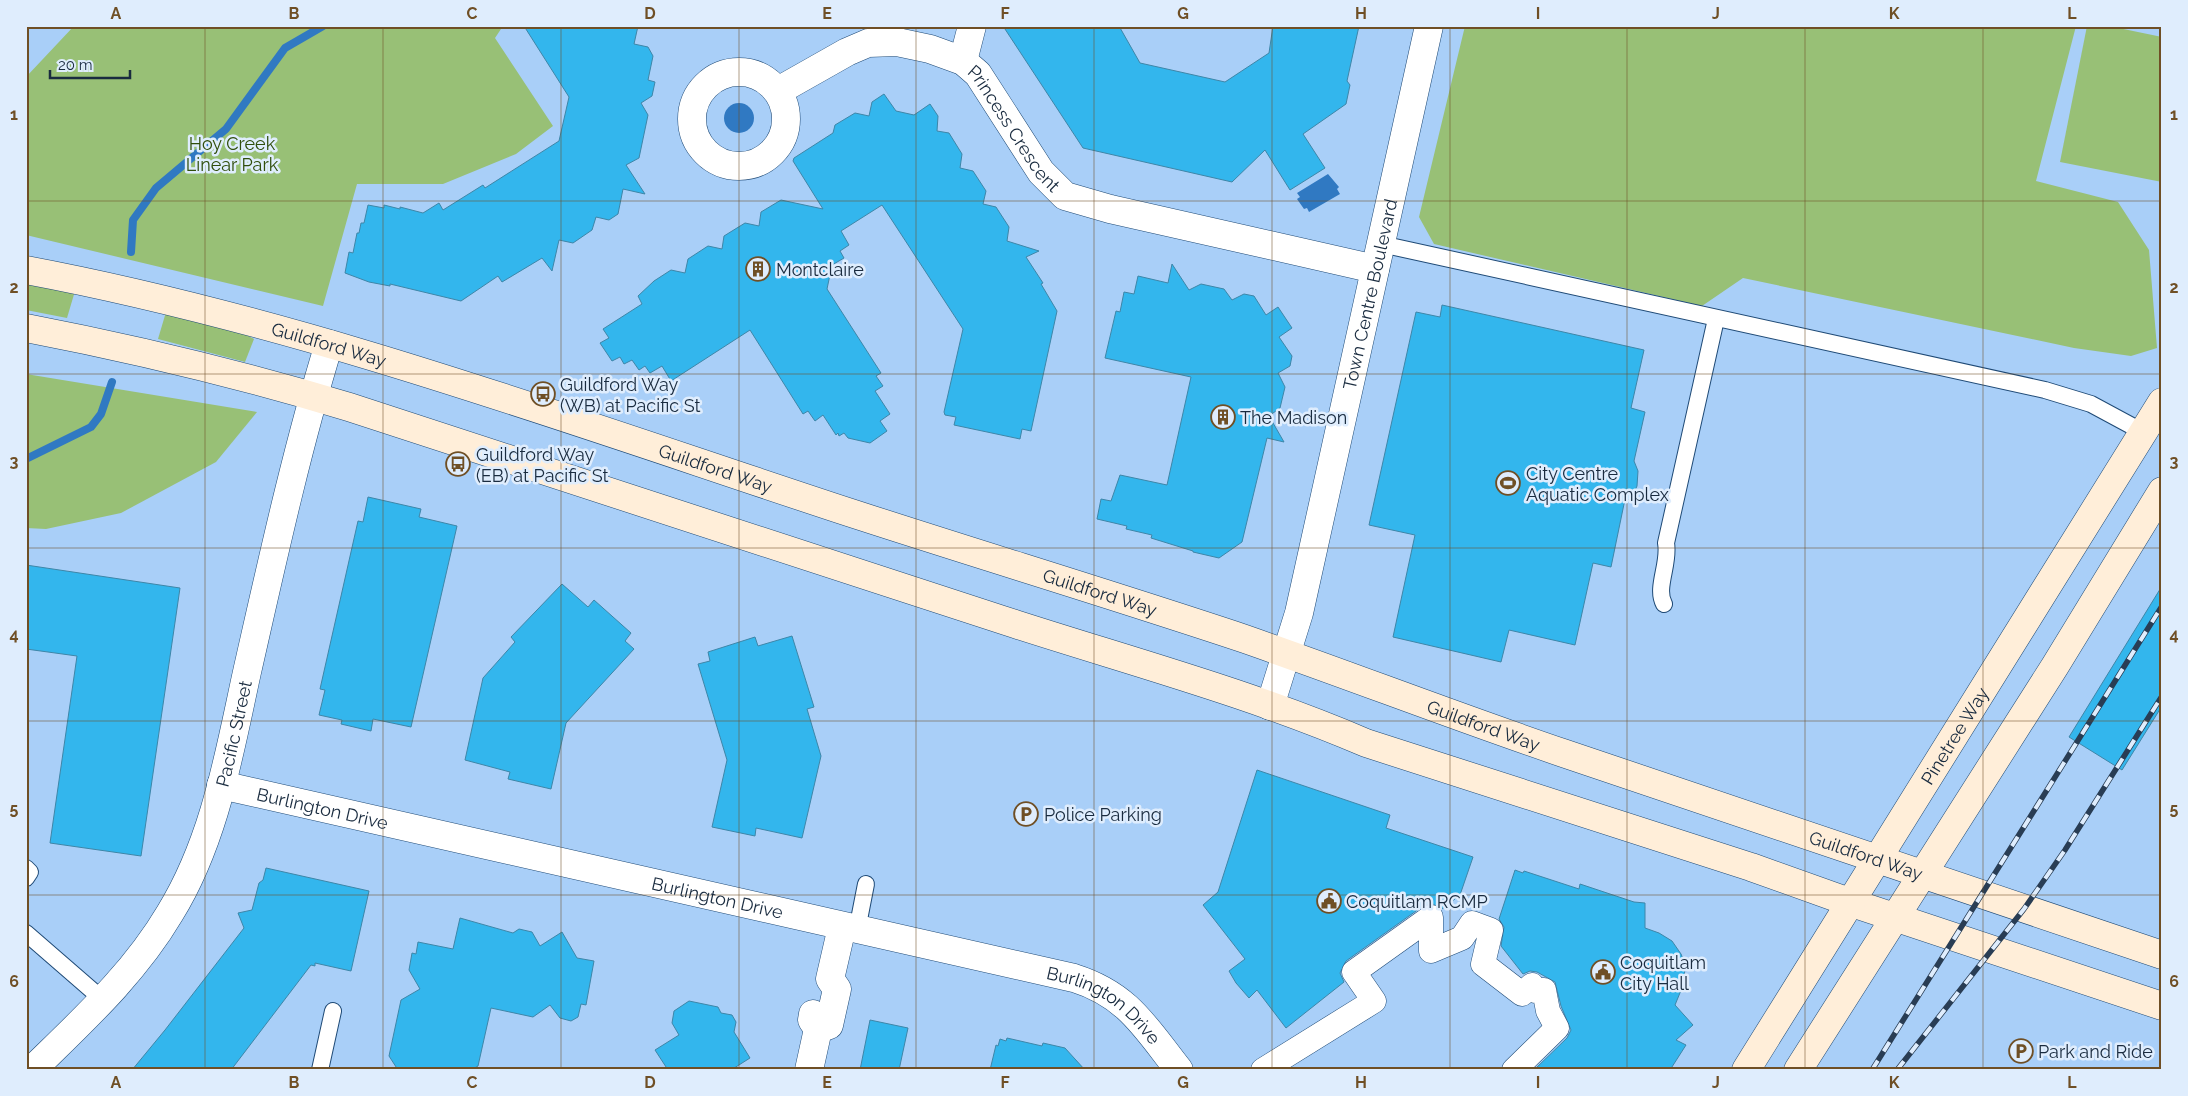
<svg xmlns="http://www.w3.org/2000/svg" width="2188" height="1096" font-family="Raleway,sans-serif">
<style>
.green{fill:#98c076}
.water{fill:#3079c2}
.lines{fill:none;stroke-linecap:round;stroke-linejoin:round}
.stream{stroke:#3079c2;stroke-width:8}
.building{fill:#33b6ed;stroke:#3e86a8}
.service-casing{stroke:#1f4a76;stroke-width:18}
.pedestrian-casing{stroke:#1f4a76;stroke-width:25}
.minor-casing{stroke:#1f4a76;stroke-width:29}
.secondary-casing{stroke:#1f4a76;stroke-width:29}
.service{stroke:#fff;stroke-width:16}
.pedestrian{stroke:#fff;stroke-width:24}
.minor{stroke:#fff;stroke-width:28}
.secondary{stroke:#ffeed9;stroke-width:28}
.rail-casing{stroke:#293d54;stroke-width:5.5}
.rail{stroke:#dfedfd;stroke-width:4;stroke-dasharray:11;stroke-linecap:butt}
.grid{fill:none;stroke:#6f4f25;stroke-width:1;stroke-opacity:0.55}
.labels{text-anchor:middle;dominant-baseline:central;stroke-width:5;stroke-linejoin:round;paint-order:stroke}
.street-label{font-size:18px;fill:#192b3f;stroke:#dfedfd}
.park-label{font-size:18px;fill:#304e0b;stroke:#dfedfd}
.poi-label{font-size:18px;fill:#192b3f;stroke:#dfedfd;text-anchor:start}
.neatline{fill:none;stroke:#6f4f25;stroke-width:2}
.grid-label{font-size:16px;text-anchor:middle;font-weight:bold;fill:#6f4f25}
</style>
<rect width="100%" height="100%" fill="#a9cff8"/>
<g class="green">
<polygon points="74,26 503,26 495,38 553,126 516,154 443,184 357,184 323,306 26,235 26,77"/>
<polygon points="1465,26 2076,26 2036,181 2118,202 2149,250 2157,348 2131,356 2074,348 1743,278 1702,306 1434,244 1419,217"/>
<polygon points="2087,26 2109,26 2162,37 2162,182 2060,162"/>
<polygon points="26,282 75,291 67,318 26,310"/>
<polygon points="166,312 243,333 254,339 245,362 158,339"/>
<polygon points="26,374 257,412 216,462 121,513 46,529 26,528"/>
</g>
<g class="water">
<circle cx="739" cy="118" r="15"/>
<polygon points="1328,174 1339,187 1337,189 1340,194 1309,212 1307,208 1304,209 1297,199 1300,197 1297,193"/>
</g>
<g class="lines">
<g class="stream">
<polyline points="131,252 133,220 156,188 226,129 285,48 323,26"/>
<polyline points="26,459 91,427 101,414 112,382"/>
</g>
</g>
<g class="building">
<polygon points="524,26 638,26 634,44 648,47 653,56 648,80 655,82 652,96 641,103 648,115 639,158 626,165 645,194 623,189 618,214 609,220 596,217 592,230 573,243 559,240 552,271 542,258 502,282 498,276 461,301 390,284 390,286 369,282 345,273 349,252 353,253 357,233 359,233 361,223 364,223 368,205 384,208 384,205 400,209 400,207 423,213 439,203 443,210 483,185 485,188 559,141 569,97"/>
<polygon points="1003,26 1119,26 1140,63 1225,82 1269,53 1273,26 1359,26 1347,81 1350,85 1346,104 1303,134 1325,168 1290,190 1265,150 1232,182 1083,148"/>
<polygon points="884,94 896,111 914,115 930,104 938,116 937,131 949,133 962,154 960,168 973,171 986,191 983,204 996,207 1009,227 1007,241 1039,251 1026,257 1043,283 1041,284 1057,311 1031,431 1022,429 1020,439 954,425 956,417 945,415 944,412 963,329 882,205 841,231 849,245 840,251 844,258 832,265 827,289 881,373 876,376 883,386 875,391 890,414 880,421 887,431 870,443 848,438 844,433 839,436 838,433 836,435 823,415 815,421 808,411 803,414 750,330 671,381 662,366 650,373 645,366 639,370 632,360 624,364 620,357 612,361 600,343 609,338 603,329 642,304 638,296 654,281 671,270 685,273 688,259 708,246 722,249 724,236 745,223 759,226 761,212 781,200 823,209 793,161 794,158 833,133 835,125 855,113 869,116 872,102"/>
<polygon points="1172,264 1189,290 1201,284 1224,289 1232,300 1244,294 1254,296 1266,315 1278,307 1292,328 1279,337 1292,356 1290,366 1278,373 1285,387 1280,408 1269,416 1284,442 1267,438 1242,542 1219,558 1193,552 1193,551 1151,538 1152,535 1126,529 1127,526 1097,519 1101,499 1111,501 1120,475 1167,485 1191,377 1105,358 1116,311 1120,312 1124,292 1134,294 1138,276 1168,283"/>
<polygon points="1442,305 1644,350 1631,408 1645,412 1634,461 1638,471 1637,486 1633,495 1624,504 1611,567 1593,563 1575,645 1509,630 1501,662 1393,637 1415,535 1369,525 1416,312 1440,317"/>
<polygon points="368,497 421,509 419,517 457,526 411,727 373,719 371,731 341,724 342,720 319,715 325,690 320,689 358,521 363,522"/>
<polygon points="26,565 180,588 141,856 50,843 77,656 26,649"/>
<polygon points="562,584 588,607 594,600 631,633 625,641 634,649 566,723 551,789 508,779 510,772 465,760 483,678 515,642 511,637"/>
<polygon points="2162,586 2162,706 2122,770 2069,737"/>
<polygon points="792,636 814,707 807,709 821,756 802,838 756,828 755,836 712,827 727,760 698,664 710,661 708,652 755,637 758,646"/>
<polygon points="1257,770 1390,815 1386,828 1473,857 1460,895 1442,909 1431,903 1423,906 1346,961 1340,973 1344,982 1286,1028 1257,990 1249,998 1236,983 1229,971 1245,959 1203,905 1218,892"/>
<polygon points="266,868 369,891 351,971 315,963 315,966 311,965 231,1070 132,1070 165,1030 244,928 238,913 252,910 259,883 263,880"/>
<polygon points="1515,870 1523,873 1524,871 1579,889 1580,884 1634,902 1645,903 1645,928 1659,933 1672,941 1681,954 1685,964 1684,983 1675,1005 1693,1025 1676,1040 1686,1045 1670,1070 1534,1070 1567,1038 1571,1030 1561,1006 1555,982 1537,972 1530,971 1523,974 1501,946 1504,927 1499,919"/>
<polygon points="460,918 513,933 519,929 532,932 540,946 562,932 577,958 594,961 586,1005 581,1004 578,1017 571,1021 560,1018 550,1005 533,1017 491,1008 478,1066 471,1070 398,1070 389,1056 401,1000 420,989 409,970 412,953 416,954 418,942 453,949"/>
<polygon points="689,1001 718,1007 721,1013 732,1015 736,1022 734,1032 750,1058 731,1070 668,1070 655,1050 679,1035 672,1023 674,1011"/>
<polygon points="870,1020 908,1028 899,1070 860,1070"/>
<polygon points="1007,1038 1042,1046 1043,1043 1065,1048 1085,1070 990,1070 996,1045 998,1046 1000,1039 1006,1041"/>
</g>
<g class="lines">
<g class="service-casing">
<g id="service">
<polyline points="1381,244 2045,390 2091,404 2143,432"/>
<path d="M1664 604C1655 588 1670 563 1666 543L1716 319"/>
<polyline points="26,868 30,872 26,878"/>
<polyline points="857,930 866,884"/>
<polyline points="26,933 102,999"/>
<polyline points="320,1070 333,1011"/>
</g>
</g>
<g class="pedestrian-casing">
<polyline id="pedestrian" points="1263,1070 1374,1001 1354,972 1431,917 1431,951 1462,938 1472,923 1491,930 1483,964 1522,994 1532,985 1536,991 1544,990 1548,1011 1557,1028 1514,1070"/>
</g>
<g class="minor-casing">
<g id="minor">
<polyline points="963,61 972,26"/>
<circle cx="739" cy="119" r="47"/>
<path id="s1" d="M778 91 847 52 868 43 897 42 930 49 963 61 978 74 1041 172 1065 196 1110 209 1375 269"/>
<path id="s2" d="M1270 706 1299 613 1429 26"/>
<path id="s3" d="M221 785 1074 978C1128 995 1145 1027 1179 1070"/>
<polyline points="818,1029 829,1025 837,989 830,979 842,927"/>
<path id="s4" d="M32 1070C82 1021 134 974 170 913 215 840 229 754 247 672 272 562 296 452 329 344"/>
<polyline points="809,1070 818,1029 812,1020 813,1014"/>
</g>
</g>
<g class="secondary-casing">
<g id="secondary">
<path id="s5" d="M26 270C307 323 577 423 848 512 980 555 1113 595 1245 639 1351 676 1457 717 1563 753 1763 821 1963 887 2162 955"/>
<path d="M26 328C135 349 243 375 349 407 570 481 793 551 1015 624 1133 662 1252 694 1366 743L1751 867 1849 902 2162 1006"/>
<path id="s6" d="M1746 1070 2162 402"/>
<polyline points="1798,1070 2055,666 2162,491"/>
</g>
</g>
<use href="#service" class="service"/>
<use href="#pedestrian" class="pedestrian"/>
<use href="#minor" class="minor"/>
<use href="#secondary" class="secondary"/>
<g class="rail-casing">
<g id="rail">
<polyline points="1872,1070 2162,606"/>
<polyline points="1897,1070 2024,909 2065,850 2162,696"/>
</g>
</g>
<use href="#rail" class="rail"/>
</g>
<path class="grid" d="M205 26V1070M383 26V1070M561 26V1070M739 26V1070M916 26V1070M1094 26V1070M1272 26V1070M1450 26V1070M1627 26V1070M1805 26V1070M1983 26V1070M26 201H2162M26 374H2162M26 548H2162M26 721H2162M26 895H2162"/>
<defs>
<g id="building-ring" transform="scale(1.25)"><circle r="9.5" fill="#dfedfd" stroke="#6f4f25" stroke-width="1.5"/><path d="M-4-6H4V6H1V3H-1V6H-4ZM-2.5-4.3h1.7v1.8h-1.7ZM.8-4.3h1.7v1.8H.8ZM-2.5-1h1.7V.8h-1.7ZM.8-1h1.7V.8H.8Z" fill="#6f4f25"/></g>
<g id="bus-ring" transform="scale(1.25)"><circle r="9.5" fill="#dfedfd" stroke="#6f4f25" stroke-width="1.5"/><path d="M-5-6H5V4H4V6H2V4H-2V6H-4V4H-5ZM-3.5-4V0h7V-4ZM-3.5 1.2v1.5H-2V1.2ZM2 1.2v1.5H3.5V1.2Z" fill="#6f4f25"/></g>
<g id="stadium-ring" transform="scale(1.25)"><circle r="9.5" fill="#dfedfd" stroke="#6f4f25" stroke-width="1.5"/><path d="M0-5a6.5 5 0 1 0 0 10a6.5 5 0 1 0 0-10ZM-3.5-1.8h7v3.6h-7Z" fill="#6f4f25"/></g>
<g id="parking-ring" transform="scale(1.25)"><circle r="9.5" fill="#dfedfd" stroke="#6f4f25" stroke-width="1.5"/><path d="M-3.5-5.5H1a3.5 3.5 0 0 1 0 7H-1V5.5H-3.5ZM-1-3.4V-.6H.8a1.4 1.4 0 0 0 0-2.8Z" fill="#6f4f25"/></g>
<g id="civic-ring" transform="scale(1.25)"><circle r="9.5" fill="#dfedfd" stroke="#6f4f25" stroke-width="1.5"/><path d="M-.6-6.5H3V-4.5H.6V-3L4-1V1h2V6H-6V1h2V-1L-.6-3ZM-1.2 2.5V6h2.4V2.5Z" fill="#6f4f25"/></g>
</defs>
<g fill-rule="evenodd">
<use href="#building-ring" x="758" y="269"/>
<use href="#bus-ring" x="543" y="394"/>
<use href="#building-ring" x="1223" y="417"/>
<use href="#bus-ring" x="458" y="464"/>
<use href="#stadium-ring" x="1508" y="483"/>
<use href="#parking-ring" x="1026" y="814"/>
<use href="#civic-ring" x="1329" y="901"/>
<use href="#civic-ring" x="1603" y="972"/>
<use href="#parking-ring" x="2021" y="1051"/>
</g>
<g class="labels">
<g class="street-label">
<text stroke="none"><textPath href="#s1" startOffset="285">Princess Crescent</textPath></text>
<text stroke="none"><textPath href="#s2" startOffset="424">Town Centre Boulevard</textPath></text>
<text stroke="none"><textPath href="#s5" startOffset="312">Guildford Way</textPath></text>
<text stroke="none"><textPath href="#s5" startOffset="718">Guildford Way</textPath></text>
<text stroke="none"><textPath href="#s5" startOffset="1122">Guildford Way</textPath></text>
<text stroke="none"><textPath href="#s5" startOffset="1528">Guildford Way</textPath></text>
<text stroke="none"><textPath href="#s4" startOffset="401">Pacific Street</textPath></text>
<text stroke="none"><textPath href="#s6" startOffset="394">Pinetree Way</textPath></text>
<text stroke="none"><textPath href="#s3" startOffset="104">Burlington Drive</textPath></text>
<text stroke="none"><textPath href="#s5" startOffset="1932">Guildford Way</textPath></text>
<text stroke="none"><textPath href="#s3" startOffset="509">Burlington Drive</textPath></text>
<text stroke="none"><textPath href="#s3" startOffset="914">Burlington Drive</textPath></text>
</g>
<g class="park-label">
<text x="232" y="143">Hoy Creek<tspan x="232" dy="21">Linear Park</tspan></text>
</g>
<g class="poi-label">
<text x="776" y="269">Montclaire</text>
<text x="560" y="384">Guildford Way<tspan x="560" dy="21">(WB) at Pacific St</tspan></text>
<text x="1240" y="417">The Madison</text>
<text x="476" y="454">Guildford Way<tspan x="476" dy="21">(EB) at Pacific St</tspan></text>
<text x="1526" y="473">City Centre<tspan x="1526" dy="21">Aquatic Complex</tspan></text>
<text x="1044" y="814">Police Parking</text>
<text x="1346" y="901">Coquitlam RCMP</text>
<text x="1620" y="962">Coquitlam<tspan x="1620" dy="21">City Hall</tspan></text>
<text x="2038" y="1051">Park and Ride</text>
</g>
</g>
<rect width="2188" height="1096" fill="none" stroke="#dfedfd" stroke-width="55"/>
<path d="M50 70v8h80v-8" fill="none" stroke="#192b3f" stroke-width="2.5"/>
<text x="58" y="70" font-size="15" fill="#192b3f" stroke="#dfedfd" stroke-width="4" paint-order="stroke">20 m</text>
<rect x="28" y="28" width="2132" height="1040" class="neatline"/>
<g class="grid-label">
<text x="116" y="19">A</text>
<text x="294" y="19">B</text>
<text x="472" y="19">C</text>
<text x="650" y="19">D</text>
<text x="827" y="19">E</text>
<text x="1005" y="19">F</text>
<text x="1183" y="19">G</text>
<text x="1361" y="19">H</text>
<text x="1538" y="19">I</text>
<text x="1716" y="19">J</text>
<text x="1894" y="19">K</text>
<text x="2072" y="19">L</text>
<text x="14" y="120">1</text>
<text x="2174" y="120">1</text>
<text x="14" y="293">2</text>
<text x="2174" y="293">2</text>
<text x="14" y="467">3</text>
<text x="2174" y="467">3</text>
<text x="14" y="640">4</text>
<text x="2174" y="640">4</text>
<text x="14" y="814">5</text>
<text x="2174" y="814">5</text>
<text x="14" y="987">6</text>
<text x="2174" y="987">6</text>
<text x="116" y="1088">A</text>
<text x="294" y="1088">B</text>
<text x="472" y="1088">C</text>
<text x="650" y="1088">D</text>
<text x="827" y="1088">E</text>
<text x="1005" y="1088">F</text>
<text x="1183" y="1088">G</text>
<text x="1361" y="1088">H</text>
<text x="1538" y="1088">I</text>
<text x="1716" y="1088">J</text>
<text x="1894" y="1088">K</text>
<text x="2072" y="1088">L</text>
</g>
</svg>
